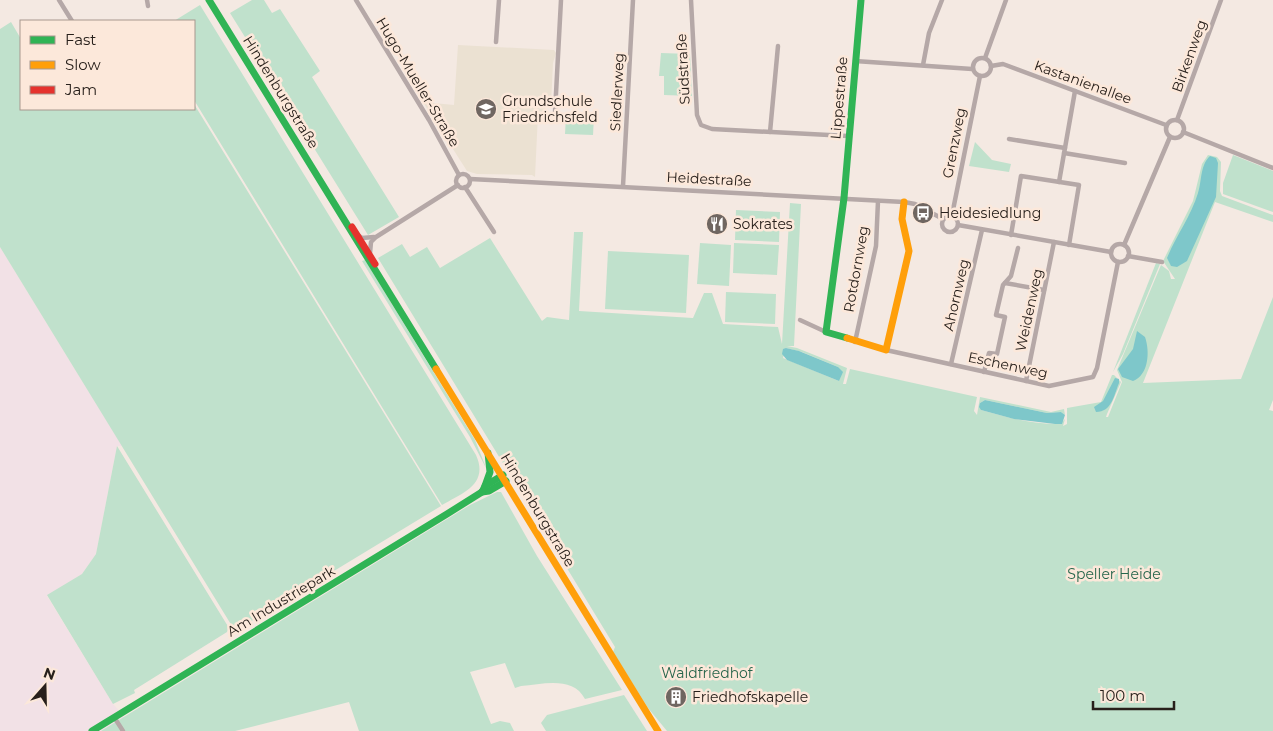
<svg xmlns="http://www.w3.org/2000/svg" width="1273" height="731" font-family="Montserrat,sans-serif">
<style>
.industrial{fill:#f2e1e6}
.education{fill:#ebe1d2}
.green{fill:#c0e1cc;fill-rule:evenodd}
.water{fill:#7ec7ca}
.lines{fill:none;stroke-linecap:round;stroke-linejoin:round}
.street{stroke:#b5a8a7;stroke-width:4.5}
.fast{stroke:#30b455;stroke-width:7}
.slow{stroke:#ff9f0a;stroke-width:7}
.jam{stroke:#e5322d;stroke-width:7}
.labels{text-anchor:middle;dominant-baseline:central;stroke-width:5;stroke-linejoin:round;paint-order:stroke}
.street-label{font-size:14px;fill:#28201b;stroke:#fce8da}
.poi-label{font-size:14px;fill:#28201b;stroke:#fce8da;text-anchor:start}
.park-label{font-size:14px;fill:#26654b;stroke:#fce8da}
</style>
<rect width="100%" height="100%" fill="#f4e9e2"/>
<polygon class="industrial" points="0,247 122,446 117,446 96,554 82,574 47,596 113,704 124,717 101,731 0,731"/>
<polygon class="education" points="458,45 554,50 556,53 553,63 551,104 546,104 545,114 538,114 535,177 532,175 477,174 467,171 423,102 454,105"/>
<g class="green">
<polygon points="252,0 264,0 272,13 280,9 320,71 312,77 399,217 368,235 230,13"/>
<path d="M200 5 476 455C489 484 463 493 442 505L194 100V21H174Z"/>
<polygon points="11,22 21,39 21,109 194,109 194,104 441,506 235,631 0,247 0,29"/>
<polygon points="661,53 690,54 692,96 664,95 664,76 659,76"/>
<polygon points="566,116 594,117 593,135 565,134"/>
<polygon points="975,142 992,160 1011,164 1009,172 969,166"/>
<path d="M1208 155 1217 157 1221 162 1220 191 1222 196 1273 215V222L1215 202 1143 383 1241 379 1273 297V400L1269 410 1273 411V731H667L648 708 613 652 615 647 378 258 402 244 410 257 427 247 440 268 490 238 542 321 547 317 569 320 574 232H583L579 311 693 318 704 293H712L723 324 778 327 782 344 790 203 801 204 794 346H787L797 348 847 368 843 384H846L850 369 977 397 974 411 977 415 980 397 1051 412 1064 409 1065 415 1061 412 1047 413 985 400 980 403 981 410C1007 417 1033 425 1060 424L1065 419 1063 426 1067 424V408L1101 402 1112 375H1114L1121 382 1107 414 1106 417H1108L1122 382 1117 370 1161 265 1169 271 1171 279H1175L1163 261 1193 201 1202 164ZM786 348 802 352 838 367 839 381 783 358Z"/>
<polygon points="1233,155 1273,171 1273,212 1223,194 1223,183"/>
<polygon points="736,210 780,212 779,242 735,240"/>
<polygon points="700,243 731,245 729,286 697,284"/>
<polygon points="734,243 779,245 777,275 733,273"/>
<polygon points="608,251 689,255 686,313 605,309"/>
<polygon points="365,260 475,440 487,470 470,437 362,261"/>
<polygon points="1156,263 1160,264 1123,354 1113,372"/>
<polygon points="726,292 776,294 775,324 725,322"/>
<polygon points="117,446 229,628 227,632 134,690 135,693 113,704 47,595 82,574 96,554"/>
<path d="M497 492H501L537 556 622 690 585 699C573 676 544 684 521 686L515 688 505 663 470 672 491 724 500 721 510 723 514 731H359L349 702 235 731H101L470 505Z"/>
<polygon points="624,695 647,731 546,731 541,723 547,715"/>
</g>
<g class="water">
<path d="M1210 156 1216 158 1218 163 1216 197 1187 261 1177 267 1171 266 1167 258C1176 236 1191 216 1198 193 1202 181 1200 165 1210 156Z"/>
<path d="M1137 331 1145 337C1150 351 1149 375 1133 381L1122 377 1118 369 1133 349Z"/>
<polygon points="786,348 799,351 838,367 843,372 839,381 787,360 782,354 783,349"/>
<path d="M1115 378 1119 379V383C1114 395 1112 412 1096 412L1094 407 1103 401Z"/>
<polygon points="985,400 1047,413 1061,412 1065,415 1062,424 1055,424 1014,419 981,410 979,407 980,403"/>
</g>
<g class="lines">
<g class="street">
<polyline points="59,0 72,21"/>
<polyline points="147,0 148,6"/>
<polyline points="356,0 429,120 459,175"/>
<polyline points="691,0 697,115 701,125 712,129 848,136"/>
<polyline points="496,42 499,0"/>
<circle cx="982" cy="67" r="9"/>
<polyline points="985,58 1006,0"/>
<polyline points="855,61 972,69"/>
<polyline points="923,65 929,33 942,0"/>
<polyline points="991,66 1003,64 1166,125"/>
<polyline points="555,112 561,0"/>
<polyline points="1177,120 1221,0"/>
<circle cx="1175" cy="129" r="9"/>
<polyline points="770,132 778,46"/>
<polyline points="1183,132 1273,168"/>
<polyline points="1009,139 1065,148"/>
<polyline points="1064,153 1125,163"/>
<circle cx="463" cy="181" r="7"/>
<polyline points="470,179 904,202 915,204 943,219"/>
<polyline points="1059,182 1075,91"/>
<polyline points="623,186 633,0"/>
<polyline points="465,187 494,232"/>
<polyline points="952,215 980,76"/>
<circle cx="950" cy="224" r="8"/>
<polyline points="958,225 1111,252"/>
<polyline points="358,235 362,238 374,237"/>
<polyline points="1011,235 1021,176 1079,185 1069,245"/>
<circle cx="1120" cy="253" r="9"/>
<polyline points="1124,245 1170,137"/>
<polyline points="370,253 371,242 376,237 458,185"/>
<polyline points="1128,256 1162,262"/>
<polyline points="1005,283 1044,290"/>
<polyline points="800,320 826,332"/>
<polyline points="855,342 876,246 878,201"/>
<polyline points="886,350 1049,386 1093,377 1097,368 1118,262"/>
<polyline points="951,364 982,230"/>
<polyline points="984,372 989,353 997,354 1005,317 996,315 1003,285 1011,276 1018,248"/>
<polyline points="1026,381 1054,242"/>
<polyline points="114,717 123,731"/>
</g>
<g class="fast">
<polyline points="209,0 436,369"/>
<polyline points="847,338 826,332 844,198 861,0"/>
<polyline points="485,486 490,472 488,453"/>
<polyline points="482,492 489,491 506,481"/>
<polyline points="92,731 447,514 482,492 485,486 503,475"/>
</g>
<g class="slow">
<polyline points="847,338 886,350 909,251 902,219 904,202"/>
<polyline points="436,369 658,731"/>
</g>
<polyline class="jam" points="352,227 375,264"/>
</g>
<defs>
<g id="school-disc" transform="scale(1.125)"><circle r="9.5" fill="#6f6661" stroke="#fce8da"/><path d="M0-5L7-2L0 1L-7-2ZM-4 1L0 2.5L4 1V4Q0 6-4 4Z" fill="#fff"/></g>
<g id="bus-disc" transform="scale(1.125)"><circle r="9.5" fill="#6f6661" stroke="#fce8da"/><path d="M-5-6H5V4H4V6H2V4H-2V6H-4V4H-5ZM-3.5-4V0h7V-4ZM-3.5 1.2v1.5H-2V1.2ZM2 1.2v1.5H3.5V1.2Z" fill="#fff"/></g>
<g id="restaurant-disc" transform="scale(1.125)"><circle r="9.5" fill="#6f6661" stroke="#fce8da"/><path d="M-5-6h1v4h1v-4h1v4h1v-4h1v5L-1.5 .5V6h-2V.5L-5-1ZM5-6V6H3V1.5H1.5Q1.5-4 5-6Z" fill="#fff"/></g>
<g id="building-disc" transform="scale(1.125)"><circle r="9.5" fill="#6f6661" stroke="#fce8da"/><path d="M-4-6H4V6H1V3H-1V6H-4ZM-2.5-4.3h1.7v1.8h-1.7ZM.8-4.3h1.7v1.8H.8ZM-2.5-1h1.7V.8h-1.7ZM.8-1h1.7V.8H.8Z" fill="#fff"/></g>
</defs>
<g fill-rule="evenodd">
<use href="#school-disc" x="486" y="109"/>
<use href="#bus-disc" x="923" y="213"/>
<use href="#restaurant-disc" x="717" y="224"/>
<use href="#building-disc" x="676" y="697"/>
</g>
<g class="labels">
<g class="street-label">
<text transform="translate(1189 56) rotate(-70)">Birkenweg</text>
<text transform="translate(683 69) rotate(-93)">Südstraße</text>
<text transform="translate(418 82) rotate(59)">Hugo-Mueller-Straße</text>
<text transform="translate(1083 82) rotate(20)">Kastanienallee</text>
<text transform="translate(281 92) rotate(58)">Hindenburgstraße</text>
<text transform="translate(617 92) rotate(-87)">Siedlerweg</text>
<text transform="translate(839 98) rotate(-85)">Lippestraße</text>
<text transform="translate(954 143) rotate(-79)">Grenzweg</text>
<text transform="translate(709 179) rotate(3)">Heidestraße</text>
<text transform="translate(856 269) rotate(-80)">Rotdornweg</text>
<text transform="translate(956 295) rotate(-77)">Ahornweg</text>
<text transform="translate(1029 310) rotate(-78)">Weidenweg</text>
<text transform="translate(1008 365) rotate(12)">Eschenweg</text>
<text transform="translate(538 510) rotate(59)">Hindenburgstraße</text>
<text transform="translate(281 601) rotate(-31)">Am Industriepark</text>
</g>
<g class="poi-label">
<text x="502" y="101">Grundschule<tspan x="502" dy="16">Friedrichsfeld</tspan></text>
<text x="939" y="213">Heidesiedlung</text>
<text x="733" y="224">Sokrates</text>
<text x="692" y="697">Friedhofskapelle</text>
</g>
<g class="park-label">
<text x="1114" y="574">Speller Heide</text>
<text x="707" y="673">Waldfriedhof</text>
</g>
</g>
<rect x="20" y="20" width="175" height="90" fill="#fce8da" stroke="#a7988e"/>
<rect x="30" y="36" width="25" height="8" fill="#30b455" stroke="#a7988e"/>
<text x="65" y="45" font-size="15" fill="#28201b">Fast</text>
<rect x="30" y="61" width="25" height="8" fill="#ff9f0a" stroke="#a7988e"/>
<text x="65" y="70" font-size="15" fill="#28201b">Slow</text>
<rect x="30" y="86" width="25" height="8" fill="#e5322d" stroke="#a7988e"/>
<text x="65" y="95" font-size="15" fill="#28201b">Jam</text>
<g transform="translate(45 686) rotate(20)" stroke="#fce8da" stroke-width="4" paint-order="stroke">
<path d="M0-4L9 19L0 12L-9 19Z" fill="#28201b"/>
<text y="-8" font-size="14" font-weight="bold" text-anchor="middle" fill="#28201b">N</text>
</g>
<path d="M1093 701v8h81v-8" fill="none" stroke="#28201b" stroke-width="2.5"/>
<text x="1100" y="701" font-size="15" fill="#28201b" stroke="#fce8da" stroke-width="4" paint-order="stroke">100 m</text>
</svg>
